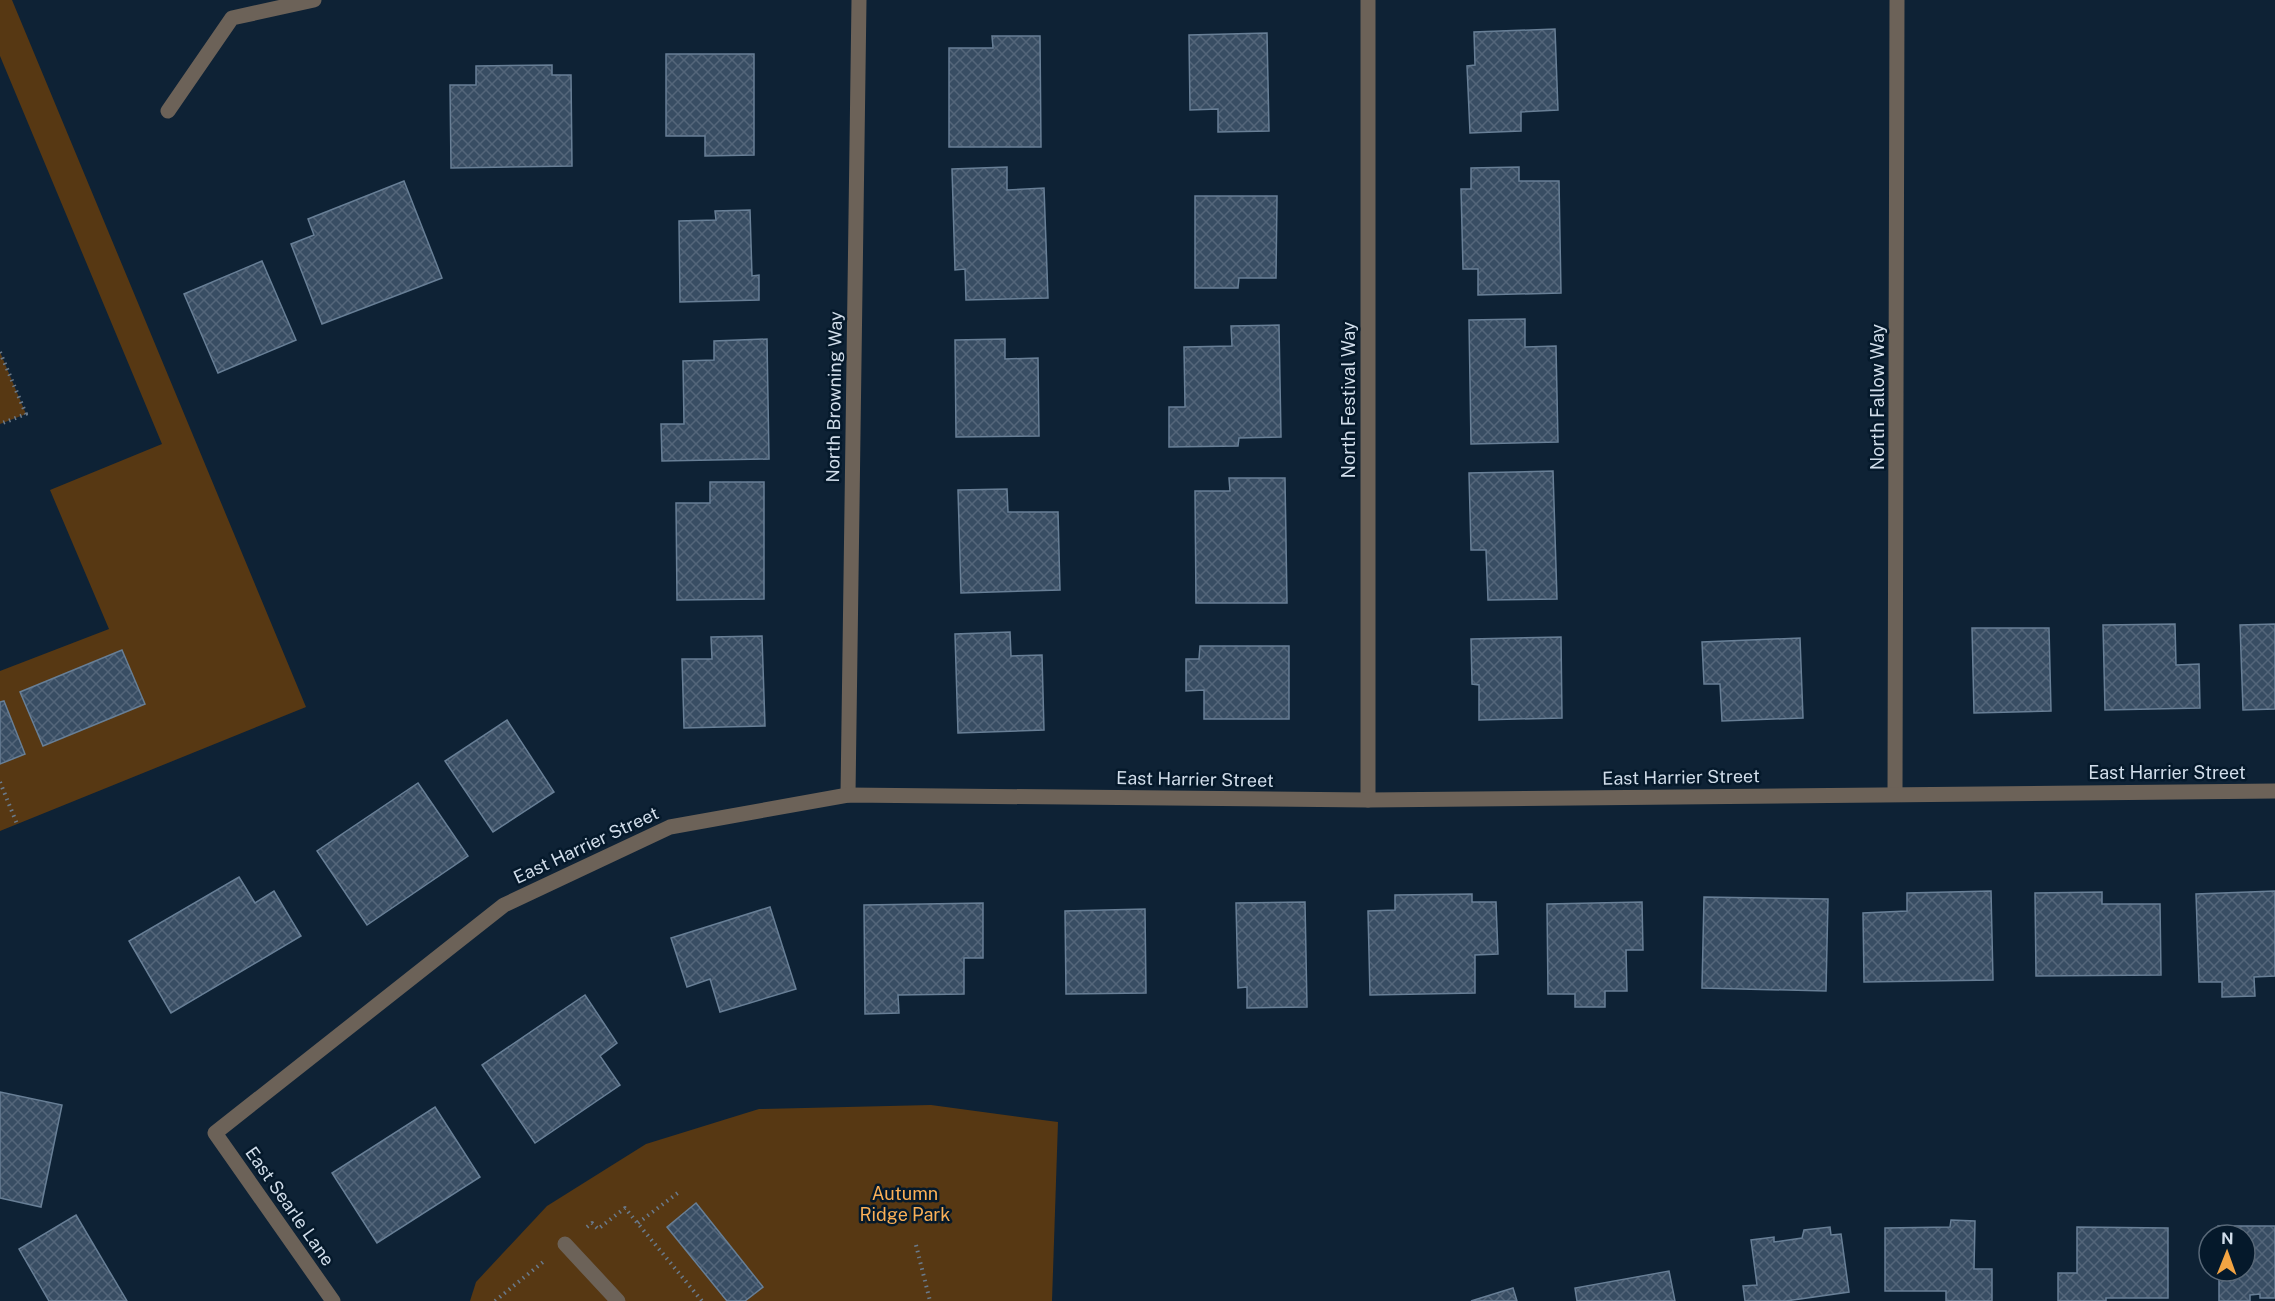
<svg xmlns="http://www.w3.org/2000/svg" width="2275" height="1301" font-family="'Public Sans',sans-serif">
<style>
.green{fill:#573813}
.building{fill:url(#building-cross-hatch);stroke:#687f96;stroke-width:1.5}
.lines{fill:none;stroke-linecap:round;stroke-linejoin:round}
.path{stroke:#6a7a8b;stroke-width:4;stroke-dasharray:1.5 4.5;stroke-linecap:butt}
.minor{stroke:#6c6258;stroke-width:15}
.labels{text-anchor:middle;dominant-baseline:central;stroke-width:5;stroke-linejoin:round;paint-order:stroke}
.street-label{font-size:18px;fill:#d1ddea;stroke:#05192b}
.park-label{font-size:18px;fill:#fbb057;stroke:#05192b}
</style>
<defs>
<pattern id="building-cross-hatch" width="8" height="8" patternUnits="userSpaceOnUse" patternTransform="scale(1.5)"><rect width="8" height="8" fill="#384d63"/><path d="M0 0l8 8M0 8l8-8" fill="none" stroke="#54667a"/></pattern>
</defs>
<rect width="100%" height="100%" fill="#0e2235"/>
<g class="green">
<polygon points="0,0 12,0 306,707 0,831 0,671 109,629 50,490 162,444 0,56"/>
<polygon points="0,352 26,414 0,424"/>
<polygon points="931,1105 1058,1122 1052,1301 470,1301 476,1282 547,1206 646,1144 759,1109"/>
</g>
<g class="building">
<polygon points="1555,29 1558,110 1521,112 1521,131 1470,133 1467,66 1475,65 1474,32"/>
<polygon points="1267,33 1269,131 1218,132 1218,109 1190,110 1189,35"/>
<polygon points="992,36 1040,36 1041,147 949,147 949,48 993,48"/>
<polygon points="666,54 754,54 754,155 705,156 705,136 666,136"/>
<polygon points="552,65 552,75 571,75 572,166 451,168 450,85 476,85 476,66"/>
<polygon points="1007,167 1007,190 1044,188 1048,298 966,300 965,269 955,270 952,169"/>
<polygon points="1519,167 1519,181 1559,181 1561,293 1478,295 1478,269 1463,269 1461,189 1471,189 1471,168"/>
<polygon points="404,181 442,278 322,324 291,244 314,235 308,219"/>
<polygon points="1195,196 1277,196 1276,278 1239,278 1238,288 1195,288"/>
<polygon points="750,210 752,276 759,275 759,300 680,302 679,221 716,220 715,211"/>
<polygon points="262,261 296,340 218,373 184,294"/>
<polygon points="1525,319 1525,347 1556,346 1558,442 1471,444 1469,320"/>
<polygon points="1279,325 1281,437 1239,438 1238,446 1169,447 1169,407 1185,407 1184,347 1232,346 1231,326"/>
<polygon points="767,339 769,459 662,461 661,424 684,424 683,361 714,360 714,341"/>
<polygon points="1005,339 1005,359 1038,358 1039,436 956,437 955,340"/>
<polygon points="1553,471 1557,599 1488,600 1486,550 1471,550 1469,473"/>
<polygon points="1229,478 1285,478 1287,603 1196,603 1195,491 1230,491"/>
<polygon points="710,482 764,482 764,599 677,600 676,503 710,503"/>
<polygon points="1007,489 1008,512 1058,512 1060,590 961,593 958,490"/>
<polygon points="2175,624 2176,665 2199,664 2200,708 2105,710 2103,625"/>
<polygon points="2275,624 2275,709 2243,710 2240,625"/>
<polygon points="1972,628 2049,628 2051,711 1974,713"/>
<polygon points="1010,632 1011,656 1042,655 1044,730 958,733 955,634"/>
<polygon points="762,636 765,726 684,728 682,659 712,659 711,637"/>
<polygon points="1561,637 1562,718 1479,720 1479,685 1472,684 1471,639"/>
<polygon points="1800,638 1803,718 1722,721 1720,684 1704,684 1702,642"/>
<polygon points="1200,646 1289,646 1289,719 1204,719 1204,690 1186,691 1186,659 1199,659"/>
<polygon points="122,650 145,704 43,746 20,692"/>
<polygon points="4,701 25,754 0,764 0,702"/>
<polygon points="507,720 554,792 493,832 445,761"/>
<polygon points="418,783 468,856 367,925 317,851"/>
<polygon points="239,877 255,903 274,891 301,936 171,1013 129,941"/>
<polygon points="1991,891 1993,980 1864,982 1863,913 1907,911 1907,893"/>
<polygon points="2275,891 2275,976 2254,977 2255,996 2222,997 2222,982 2199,982 2196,894"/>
<polygon points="2102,892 2102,904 2160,904 2161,975 2036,976 2035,893"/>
<polygon points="1472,894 1472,902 1496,902 1498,954 1475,955 1475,993 1370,995 1368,911 1395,910 1395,895"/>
<polygon points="1704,897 1828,899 1826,991 1702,988"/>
<polygon points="1305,902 1307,1007 1247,1008 1247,987 1238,988 1236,903"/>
<polygon points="1642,902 1643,950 1626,950 1627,991 1605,991 1605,1007 1575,1007 1575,994 1548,994 1547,904"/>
<polygon points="983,903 983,958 964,958 964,994 898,995 899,1013 865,1014 864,905"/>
<polygon points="770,907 796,989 720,1012 710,979 687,987 671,938"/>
<polygon points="1145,909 1146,993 1066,994 1065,911"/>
<polygon points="585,995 617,1043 600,1056 620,1085 535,1143 482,1065"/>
<polygon points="0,1092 62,1105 41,1207 0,1198"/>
<polygon points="435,1107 480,1177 377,1243 332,1173"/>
<polygon points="696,1203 763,1287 745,1301 727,1301 667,1227"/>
<polygon points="76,1215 127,1301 49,1301 19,1249"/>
<polygon points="1951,1220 1975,1221 1974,1269 1992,1269 1992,1301 1946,1301 1946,1291 1885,1291 1885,1228 1950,1227"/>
<polygon points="2218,1226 2275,1226 2275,1298 2260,1298 2260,1294 2250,1295 2250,1301 2219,1301 2219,1271 2245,1271 2245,1235 2218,1235"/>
<polygon points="1830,1227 1831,1235 1841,1234 1849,1292 1786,1301 1745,1301 1743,1286 1757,1285 1751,1240 1774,1237 1774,1242 1802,1238 1804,1230"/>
<polygon points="2077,1227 2168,1228 2168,1298 2106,1298 2106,1301 2058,1301 2058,1273 2077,1273"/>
<polygon points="1669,1271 1675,1301 1577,1301 1575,1288"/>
<polygon points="1513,1288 1517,1301 1471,1301"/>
</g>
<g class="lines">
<g class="path">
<polyline points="0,352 26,414 0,424"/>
<polyline points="0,782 17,824"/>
<polyline points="638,1223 679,1192"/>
<polyline points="587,1227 592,1223 598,1229 625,1208 702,1301"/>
<polyline points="916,1245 930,1301"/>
<polyline points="495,1301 543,1262"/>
</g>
<g class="minor">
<polyline points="168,111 232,18 314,0"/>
<polyline points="1895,793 1897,0"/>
<polyline points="848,795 859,0"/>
<polyline points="1368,800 1368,0"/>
<polyline points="565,1244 618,1301"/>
<polyline points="333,1301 215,1133 504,905 670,827 848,795 1368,800 2275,791"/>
</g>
</g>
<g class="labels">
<g class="street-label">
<text transform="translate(834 397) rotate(-89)">North Browning Way</text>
<text transform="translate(1877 397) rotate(-90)">North Fallow Way</text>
<text transform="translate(1348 400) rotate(-90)">North Festival Way</text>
<text x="2167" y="772">East Harrier Street</text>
<text transform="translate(1681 777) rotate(-1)">East Harrier Street</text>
<text transform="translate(1195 779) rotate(1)">East Harrier Street</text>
<text transform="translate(586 845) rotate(-25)">East Harrier Street</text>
<text transform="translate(290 1206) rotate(55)">East Searle Lane</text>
</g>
<g class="park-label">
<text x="905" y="1193">Autumn<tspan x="905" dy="21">Ridge Park</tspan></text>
</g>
</g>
<g transform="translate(2227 1253) rotate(1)"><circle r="28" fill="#05192b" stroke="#576777" stroke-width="1.5"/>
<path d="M0-4.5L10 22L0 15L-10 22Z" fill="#f3a443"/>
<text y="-9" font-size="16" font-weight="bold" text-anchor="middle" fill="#d1ddea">N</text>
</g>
</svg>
